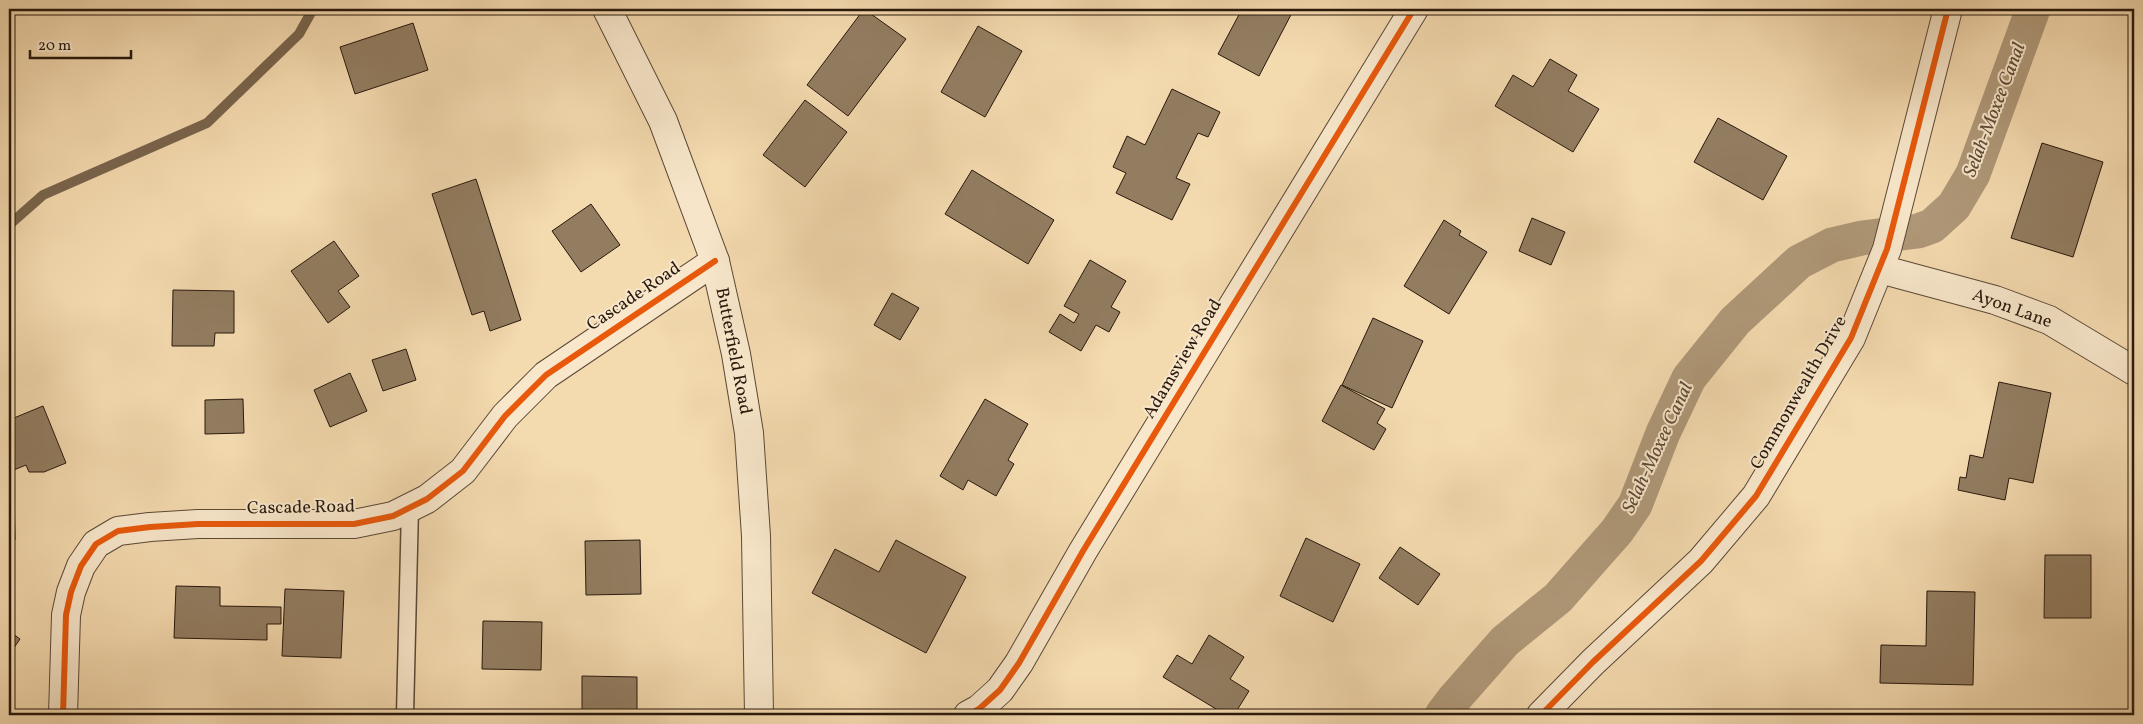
<svg xmlns="http://www.w3.org/2000/svg" width="2143" height="724" font-family="Vollkorn,serif">
<style>
.lines{fill:none;stroke-linecap:round;stroke-linejoin:round}
.stream{stroke:#79654d;stroke-width:10}
.canal{stroke:#af9878;stroke-width:35}
.building{fill:#927d61;stroke:#28180d}
.lane-casing{stroke:#5b4836;stroke-width:19}
.street-casing{stroke:#5b4836;stroke-width:30}
.lane{stroke:#f8e7cb;stroke-width:16}
.street{stroke:#f8e7cb;stroke-width:28}
.cycleway-casing{stroke:#f8e7cb;stroke-width:9}
.cycleway{stroke:#e8590c;stroke-width:6}
.labels{text-anchor:middle;dominant-baseline:central;stroke-width:4;stroke-linejoin:round;paint-order:stroke}
.street-label{font-size:18px;fill:#28180d;stroke:#f8e7cb}
.water-label{font-size:19px;font-style:italic;fill:#5e4b38;stroke:#f8e7cb}
</style>
<rect width="100%" height="100%" fill="#f4daaf"/>
<filter id="stains"><feTurbulence type="fractalNoise" baseFrequency=".004" numOctaves="4"/><feColorMatrix values="0 0 0 0 .2 0 0 0 0 .09 0 0 0 0 .02 0 0 0 .5 -.17"/></filter>
<radialGradient id="worn" r=".72"><stop offset=".6" stop-color="#630" stop-opacity="0"/><stop offset="1" stop-color="#630" stop-opacity=".3"/></radialGradient>
<g class="lines">
<polyline class="stream" points="9,225 43,195 207,123 299,34 313,9"/>
<polyline class="canal" points="1442,715 1454,699 1505,641 1558,598 1617,531 1635,505 1663,433 1689,378 1735,321 1799,262 1832,245 1862,238 1918,231 1932,226 1954,206 1973,174 2033,9"/>
</g>
<g class="building">
<polygon points="864,9 906,39 848,116 807,85"/>
<polygon points="1242,9 1294,9 1259,76 1218,54"/>
<polygon points="413,23 428,70 355,94 340,47"/>
<polygon points="978,26 1022,51 985,117 941,92"/>
<polygon points="1550,59 1577,75 1568,91 1599,109 1573,152 1495,106 1513,75 1533,87"/>
<polygon points="1172,89 1220,112 1208,137 1198,133 1176,178 1190,184 1172,220 1116,193 1126,173 1113,167 1127,136 1145,145"/>
<polygon points="805,100 847,132 805,187 763,155"/>
<polygon points="1718,118 1787,156 1763,200 1694,162"/>
<polygon points="2042,143 2103,162 2073,257 2011,238"/>
<polygon points="972,170 1054,220 1028,264 945,214"/>
<polygon points="476,179 521,320 490,331 484,311 472,315 432,194"/>
<polygon points="591,204 620,245 581,272 552,231"/>
<polygon points="1532,218 1565,232 1551,265 1519,251"/>
<polygon points="1444,220 1461,231 1459,235 1487,252 1449,314 1404,286"/>
<polygon points="334,241 359,276 338,291 350,307 328,323 291,271"/>
<polygon points="1090,260 1126,281 1111,307 1120,312 1109,332 1096,325 1081,351 1049,332 1060,314 1074,323 1079,314 1064,306"/>
<polygon points="173,290 234,291 234,333 215,333 214,346 172,346"/>
<polygon points="892,293 919,308 900,340 874,325"/>
<polygon points="1373,318 1423,341 1392,408 1342,385"/>
<polygon points="406,349 416,380 383,391 372,360"/>
<polygon points="350,373 367,411 330,427 314,390"/>
<polygon points="1999,382 2051,393 2033,483 2009,478 2005,500 1958,490 1960,477 1966,478 1970,455 1983,458"/>
<polygon points="1341,385 1385,409 1377,423 1386,429 1374,450 1322,421"/>
<polygon points="243,399 244,433 205,434 205,400"/>
<polygon points="985,399 1028,424 1008,460 1014,464 996,496 968,480 963,490 940,476"/>
<polygon points="43,406 66,463 44,472 29,472 26,465 9,472 9,420"/>
<polygon points="9,479 14,491 15,540 9,540"/>
<polygon points="1306,538 1360,564 1333,622 1280,596"/>
<polygon points="640,540 641,594 586,595 585,541"/>
<polygon points="896,540 966,577 926,653 812,593 835,549 879,572"/>
<polygon points="1400,547 1440,574 1418,605 1379,578"/>
<polygon points="2045,555 2091,555 2091,618 2044,618"/>
<polygon points="176,586 220,587 220,606 281,607 281,624 267,624 267,640 174,638"/>
<polygon points="285,589 344,591 341,658 282,656"/>
<polygon points="1927,591 1975,592 1973,685 1880,683 1881,645 1926,646"/>
<polygon points="483,621 542,622 541,670 482,669"/>
<polygon points="9,631 20,639 9,655"/>
<polygon points="1209,635 1244,657 1230,679 1249,691 1234,715 1226,715 1163,677 1177,655 1192,664"/>
<polygon points="582,676 637,677 637,715 582,715"/>
</g>
<g class="lines">
<g class="lane-casing">
<polyline id="lane" points="405,715 410,507"/>
</g>
<g class="street-casing">
<g id="street">
<polyline points="607,9 663,121 715,261 736,354 749,433 756,536 759,715"/>
<polyline points="1880,269 1995,300 2049,320 2134,371"/>
<polyline points="63,715 66,615 71,592 81,566 96,544 118,531 150,527 198,524 354,524 393,516 427,499 463,471 505,416 546,375 715,261"/>
<polyline points="968,715 979,709 1000,690 1019,663 1083,551 1414,9"/>
<polyline points="1541,715 1593,662 1701,561 1756,496 1851,338 1887,249 1948,9"/>
</g>
</g>
<use href="#lane" class="lane"/>
<use href="#street" class="street"/>
<g class="cycleway-casing">
<g id="cycleway">
<polyline points="63,715 66,615 71,592 81,566 96,544 118,531 150,527 198,524 354,524 393,516 427,499 463,471 505,416 546,375 715,261"/>
<polyline points="968,715 979,709 1000,690 1019,663 1083,551 1414,9"/>
<polyline points="1541,715 1593,662 1701,561 1756,496 1851,338 1887,249 1948,9"/>
</g>
</g>
<use href="#cycleway" class="cycleway"/>
</g>
<g class="labels">
<g class="street-label">
<text transform="translate(634 297) rotate(-34)">Cascade Road</text>
<text transform="translate(2012 309) rotate(20)">Ayon Lane</text>
<text transform="translate(733 351) rotate(79)">Butterfield Road</text>
<text transform="translate(1183 359) rotate(-59)">Adamsview Road</text>
<text transform="translate(1799 393) rotate(-60)">Commonwealth Drive</text>
<text transform="translate(301 508) rotate(-1)">Cascade Road</text>
</g>
<g class="water-label">
<text transform="translate(1995 110) rotate(-69)">Selah-Moxee Canal</text>
<text transform="translate(1658 448) rotate(-65)">Selah-Moxee Canal</text>
</g>
</g>
<rect width="2143" height="724" fill="none" stroke="#f4daaf" stroke-width="30"/>
<rect x="10" y="10" width="2123" height="704" fill="none" stroke="#28180d" stroke-width="2.5"/>
<rect x="15" y="15" width="2113" height="694" fill="none" stroke="#28180d"/>
<path d="M30 50v8h101v-8" fill="none" stroke="#28180d" stroke-width="2.5"/>
<text x="38" y="50" font-size="15" fill="#28180d" stroke="#f8e7cb" stroke-width="4" paint-order="stroke">20 m</text>
<rect width="100%" height="100%" filter="url(#stains)"/>
<rect width="100%" height="100%" fill="url(#worn)"/>
</svg>
